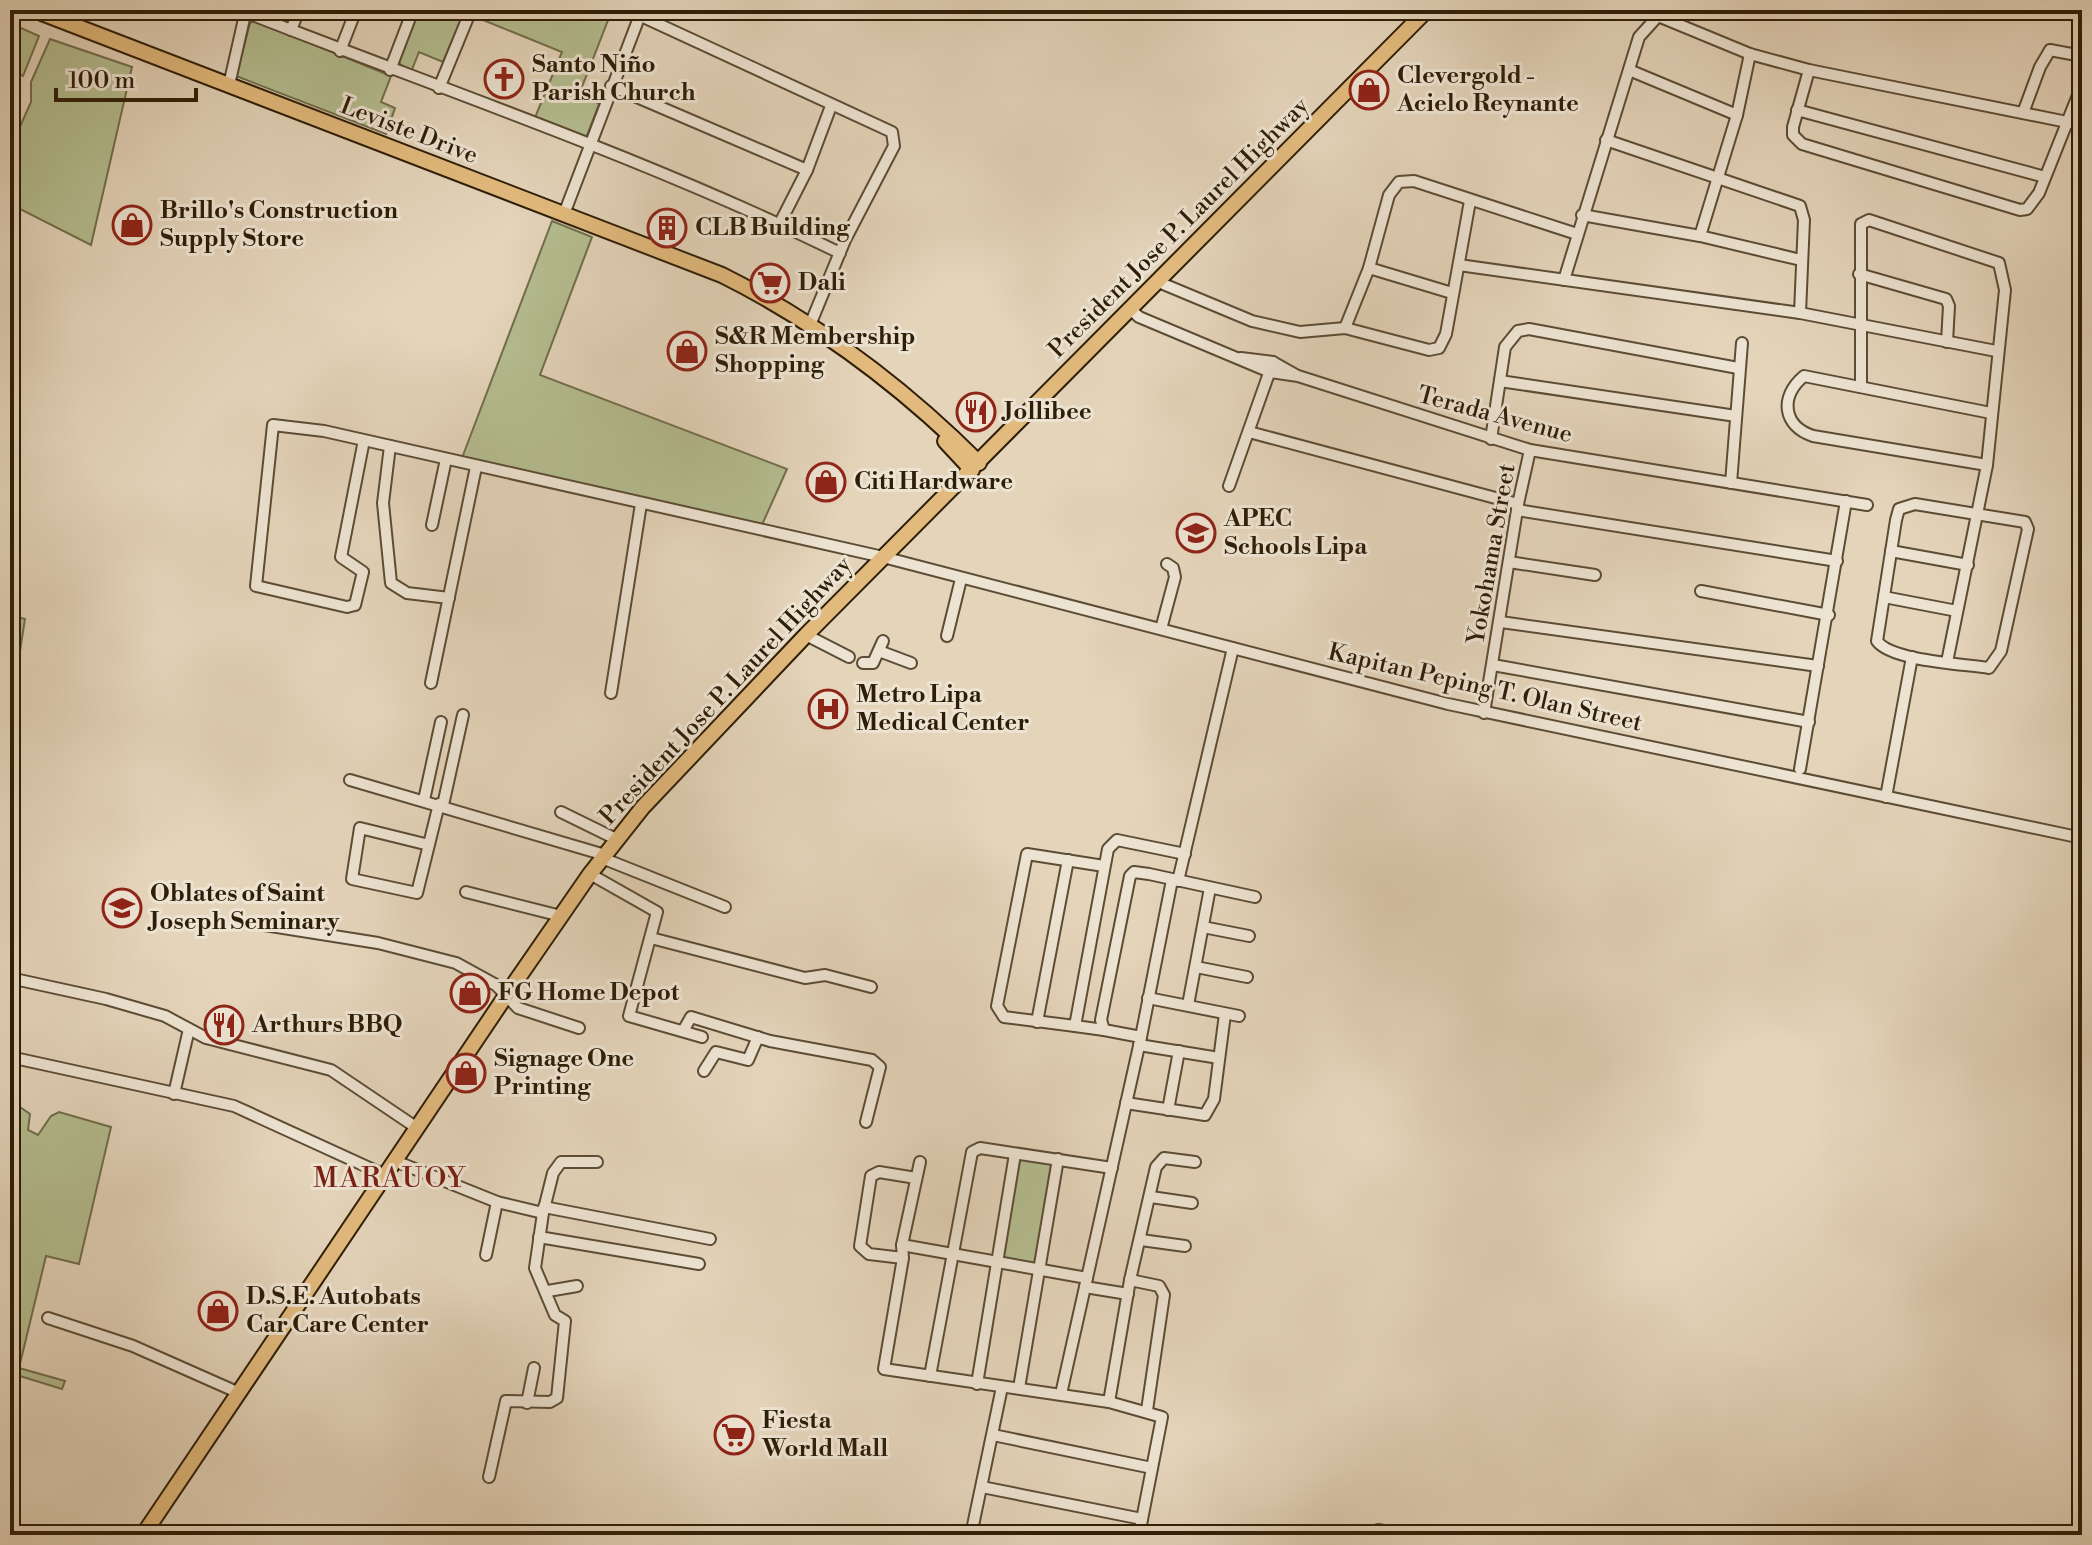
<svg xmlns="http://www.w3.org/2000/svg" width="2092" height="1545" font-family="'Libre Bodoni',serif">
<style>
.green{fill:#b4bd90;stroke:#716e4c;stroke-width:2}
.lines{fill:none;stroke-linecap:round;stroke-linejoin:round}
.minor-casing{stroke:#5c4c34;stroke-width:14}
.major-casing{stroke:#2e1e07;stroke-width:18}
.minor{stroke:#ede3d2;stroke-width:10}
.major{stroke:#e2ba7d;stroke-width:14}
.labels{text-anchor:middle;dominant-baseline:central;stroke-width:6;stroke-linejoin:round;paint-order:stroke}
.poi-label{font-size:24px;font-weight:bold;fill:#2e1e07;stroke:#ede3d2;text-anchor:start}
.street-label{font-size:24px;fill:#2e1e07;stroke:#ede3d2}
.quarter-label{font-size:28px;letter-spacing:2px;fill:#7a1f14;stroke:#ede3d2}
</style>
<rect width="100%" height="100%" fill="#e4d4ba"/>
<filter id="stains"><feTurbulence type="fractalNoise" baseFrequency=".0025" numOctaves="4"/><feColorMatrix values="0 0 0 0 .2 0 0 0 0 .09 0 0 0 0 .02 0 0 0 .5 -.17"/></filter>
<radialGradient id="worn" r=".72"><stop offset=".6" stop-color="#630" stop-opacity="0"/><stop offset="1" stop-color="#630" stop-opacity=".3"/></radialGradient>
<g class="green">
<polygon points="418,10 465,10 443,62 419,52 411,72 399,63"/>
<polygon points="475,10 612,10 580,92 599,104 586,138 534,120 562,52 473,16"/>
<polygon points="256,21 391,76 381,102 395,108 386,134 236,76 250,23"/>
<polygon points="12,24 39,36 23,76 10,70"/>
<polygon points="50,39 132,67 91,245 10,204 10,149 31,102 31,82"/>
<polygon points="552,221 592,237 540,375 787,469 761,527 462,458"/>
<polygon points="10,615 25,619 10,715"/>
<polygon points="10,1100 30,1114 28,1130 38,1135 51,1116 59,1112 111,1127 79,1264 46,1256 19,1368 65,1381 62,1389 10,1373"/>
<polygon points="1024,1158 1050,1163 1053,1168 1035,1262 1032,1265 1004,1259 1002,1255 1020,1160"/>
</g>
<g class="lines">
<g class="minor-casing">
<g id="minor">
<polyline points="628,10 892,132 894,146 845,240 810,325"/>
<path d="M245 12C444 90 648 159 840 253"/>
<polyline points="1568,12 1568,10"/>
<polyline points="291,30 299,10"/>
<polyline points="340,51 356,10"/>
<polyline points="390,70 413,10"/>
<polyline points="1629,70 1737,115"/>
<polyline points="1809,70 1793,127 1793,135 1802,144 2020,210 2027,209 2039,193 2082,85"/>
<polyline points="229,85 246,10"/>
<polyline points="611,86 807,170"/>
<polyline points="439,88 471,10"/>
<polyline points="1797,110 2045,177"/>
<polyline points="2023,113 2040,67 2050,50 2082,56"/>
<polyline points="1606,140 1800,206 1804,220 1800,313"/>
<polyline points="564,214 640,15"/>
<polyline points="1582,215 1700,236 1801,260"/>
<polyline points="780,223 807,170 831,106"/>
<polyline points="1700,236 1737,115 1750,54"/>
<polyline points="1459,265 1800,313 1996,351"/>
<polyline points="1369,268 1452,293"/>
<polyline points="1859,274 1946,299 1949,306 1947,342"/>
<polyline points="1564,280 1639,37 1658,16 1750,54 1809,70 2082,125"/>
<polyline points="1156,281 1252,321 1300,332 1345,328 1429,350 1439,348 1446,334 1470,201"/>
<polyline points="1129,308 1139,317 1270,372 1298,376 1530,450 1867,505"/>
<polyline points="1345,328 1369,268 1389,195 1399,182 1414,181 1577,234"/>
<polyline points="1241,358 1273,362 1296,375"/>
<polyline points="1500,381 1736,416"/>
<polyline points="1861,387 1861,224 1869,220 1999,263 2005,290 1987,465 1947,662"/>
<polyline points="1249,432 1518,504"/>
<polyline points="1491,439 1505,347 1518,331 1529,329 1738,368"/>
<polyline points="364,440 341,557 363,572 355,605 347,607 256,586 273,425 324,431 883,557 1448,704 2082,838"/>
<polyline points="390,446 383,503 391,583 407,593 449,598"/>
<path d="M1987 465 1813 436C1783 426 1779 397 1804 376L1991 413"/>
<polyline points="1731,483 1742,343"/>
<polyline points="1229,486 1273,362"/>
<path d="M1915 504 2025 522 2028 529 2001 651 1989 668C1965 664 1891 661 1877 641L1896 520 1899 509Z"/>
<polyline points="1517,510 1837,561"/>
<polyline points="432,525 446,459"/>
<polyline points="1891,551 1968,565"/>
<polyline points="1509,562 1595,575"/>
<polyline points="1701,591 1829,615"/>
<polyline points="1884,597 1957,611"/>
<polyline points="1501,622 1818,666"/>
<polyline points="1161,629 1175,577 1173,568 1167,564"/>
<polyline points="806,635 849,657"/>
<polyline points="947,636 961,579"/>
<polyline points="879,651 911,663"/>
<polyline points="863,663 873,663 883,641"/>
<polyline points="1493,665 1809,722"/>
<polyline points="431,683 476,467"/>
<polyline points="611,693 641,504"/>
<polyline points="1484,713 1518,504 1530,450"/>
<polyline points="1800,769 1846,501"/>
<polyline points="350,780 605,855"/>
<polyline points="1886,797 1912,657"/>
<polyline points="424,800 441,722"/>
<polyline points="443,805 463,715"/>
<polyline points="561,812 616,839"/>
<polyline points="429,845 360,828 352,879 417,893 439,804"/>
<polyline points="602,858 725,907"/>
<polyline points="590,874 657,912 629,1016 702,1037"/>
<polyline points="1178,881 1233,648"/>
<polyline points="466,892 561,916"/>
<polyline points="252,923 378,943 456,963 496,985 518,1008 579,1028"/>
<polyline points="1203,927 1249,936"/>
<polyline points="651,938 805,978 825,975 871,987"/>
<polyline points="1196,967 1247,977"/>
<polyline points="10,978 106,999 165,1016 206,1038 331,1070 417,1128"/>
<polyline points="1148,998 1239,1016"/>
<polyline points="1188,1005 1210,888"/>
<polyline points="1037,1022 1068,860"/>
<polyline points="1075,1026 1004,1017 997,1006 1027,854 1104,866"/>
<polyline points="1104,1030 1075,1026 1108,849 1117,840 1185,854"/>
<polyline points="683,1031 691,1017 770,1041 872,1060 880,1067 866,1122"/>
<polyline points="1141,1037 1104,1030 1101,1020 1130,876 1134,872 1149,874 1255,897"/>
<polyline points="1139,1045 1219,1058"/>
<polyline points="10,1057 234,1106 385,1175"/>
<polyline points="704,1071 716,1052 748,1060 758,1037"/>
<polyline points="174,1094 189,1029"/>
<polyline points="1126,1103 1205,1115 1214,1099 1225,1014"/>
<polyline points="1168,1110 1179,1051"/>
<polyline points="395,1161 497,1202 543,1213"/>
<polyline points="920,1162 902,1245 903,1258 884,1369 1109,1402 1162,1417 1139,1535"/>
<polyline points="1151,1197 1192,1203"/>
<polyline points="544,1207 710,1239"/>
<polyline points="539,1237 699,1264"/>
<polyline points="1141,1240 1185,1246"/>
<polyline points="902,1245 1087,1278"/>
<polyline points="486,1255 497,1202"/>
<polyline points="903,1258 869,1254 860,1246 871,1176 879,1172 916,1178"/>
<polyline points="1130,1280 1159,1286 1164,1295 1147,1410"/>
<polyline points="1085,1287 1128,1294"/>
<polyline points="548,1291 577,1286"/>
<polyline points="48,1318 133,1346 237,1392"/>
<polyline points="930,1376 972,1152 980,1148 1112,1168"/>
<polyline points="977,1384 1015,1154"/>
<polyline points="1019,1388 1058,1159"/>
<polyline points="1061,1394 1141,1037 1172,880"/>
<polyline points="1109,1402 1130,1280 1156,1167 1164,1158 1195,1162"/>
<polyline points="527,1403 534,1368"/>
<polyline points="993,1435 1152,1468"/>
<polyline points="489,1477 506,1401 550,1402 557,1398 565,1321 555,1315 535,1268 543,1213 553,1173 561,1162 597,1162"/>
<polyline points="982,1487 1142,1519"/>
<polyline points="971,1535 1002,1387"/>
<polyline points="1375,1535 1378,1530 1407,1535"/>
</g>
</g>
<g class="major-casing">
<g id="major">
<path d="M34 10 722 275C818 323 904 388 979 463"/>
<polyline points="945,441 972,470"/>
<polyline points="143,1535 505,997 590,874 643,807 806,635 1427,10"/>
</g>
</g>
<use href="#minor" class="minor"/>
<use href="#major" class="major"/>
</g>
<defs>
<g id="church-ring" transform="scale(2)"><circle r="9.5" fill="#ede3d2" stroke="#8f2418" stroke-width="1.5"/><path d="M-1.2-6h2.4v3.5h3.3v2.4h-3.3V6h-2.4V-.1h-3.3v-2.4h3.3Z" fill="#8f2418"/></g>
<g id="shop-ring" transform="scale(2)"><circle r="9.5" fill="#ede3d2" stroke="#8f2418" stroke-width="1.5"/><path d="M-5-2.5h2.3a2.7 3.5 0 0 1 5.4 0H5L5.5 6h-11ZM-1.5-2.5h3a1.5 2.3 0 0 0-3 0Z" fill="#8f2418"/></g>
<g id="building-ring" transform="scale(2)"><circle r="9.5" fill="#ede3d2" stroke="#8f2418" stroke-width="1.5"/><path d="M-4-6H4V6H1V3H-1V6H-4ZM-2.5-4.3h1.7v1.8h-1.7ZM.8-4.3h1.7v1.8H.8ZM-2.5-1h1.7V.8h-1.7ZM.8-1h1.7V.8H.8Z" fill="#8f2418"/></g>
<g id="supermarket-ring" transform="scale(2)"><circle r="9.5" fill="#ede3d2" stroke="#8f2418" stroke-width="1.5"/><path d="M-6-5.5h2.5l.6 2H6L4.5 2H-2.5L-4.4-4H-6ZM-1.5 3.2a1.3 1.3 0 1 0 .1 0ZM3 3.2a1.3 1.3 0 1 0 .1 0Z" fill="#8f2418"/></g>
<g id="restaurant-ring" transform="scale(2)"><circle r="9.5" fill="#ede3d2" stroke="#8f2418" stroke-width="1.5"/><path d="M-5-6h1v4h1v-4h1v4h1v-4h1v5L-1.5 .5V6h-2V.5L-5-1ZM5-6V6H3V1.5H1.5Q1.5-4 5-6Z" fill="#8f2418"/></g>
<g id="school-ring" transform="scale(2)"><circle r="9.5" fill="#ede3d2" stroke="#8f2418" stroke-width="1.5"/><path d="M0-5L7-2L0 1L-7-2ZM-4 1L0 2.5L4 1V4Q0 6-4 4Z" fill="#8f2418"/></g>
<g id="hospital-ring" transform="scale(2)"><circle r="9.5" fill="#ede3d2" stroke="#8f2418" stroke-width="1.5"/><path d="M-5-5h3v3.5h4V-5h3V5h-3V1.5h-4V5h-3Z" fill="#8f2418"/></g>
</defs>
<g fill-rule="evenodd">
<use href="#church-ring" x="504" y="79"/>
<use href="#shop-ring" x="1369" y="90"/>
<use href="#shop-ring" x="132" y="225"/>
<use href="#building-ring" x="667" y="228"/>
<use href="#supermarket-ring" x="770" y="283"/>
<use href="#shop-ring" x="687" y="351"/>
<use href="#restaurant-ring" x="976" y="412"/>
<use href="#shop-ring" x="826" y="482"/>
<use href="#school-ring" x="1196" y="533"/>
<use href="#hospital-ring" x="828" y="709"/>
<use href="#school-ring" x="122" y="908"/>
<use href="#shop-ring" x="470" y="993"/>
<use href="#restaurant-ring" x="224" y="1025"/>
<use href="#shop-ring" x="466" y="1073"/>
<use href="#shop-ring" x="218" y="1311"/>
<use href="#supermarket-ring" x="734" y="1435"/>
</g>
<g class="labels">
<g class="poi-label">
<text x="532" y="65">Santo Niño<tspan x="532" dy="28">Parish Church</tspan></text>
<text x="1397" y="76">Clevergold -<tspan x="1397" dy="28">Acielo Reynante</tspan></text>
<text x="160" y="211">Brillo's Construction<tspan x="160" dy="28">Supply Store</tspan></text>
<text x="695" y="228">CLB Building</text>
<text x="798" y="283">Dali</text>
<text x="715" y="337">S&amp;R Membership<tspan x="715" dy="28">Shopping</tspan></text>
<text x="1004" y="412">Jollibee</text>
<text x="854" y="482">Citi Hardware</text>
<text x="1224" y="519">APEC<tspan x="1224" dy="28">Schools Lipa</tspan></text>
<text x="856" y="695">Metro Lipa<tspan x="856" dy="28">Medical Center</tspan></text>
<text x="150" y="894">Oblates of Saint<tspan x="150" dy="28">Joseph Seminary</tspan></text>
<text x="498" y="993">FG Home Depot</text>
<text x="252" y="1025">Arthurs BBQ</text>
<text x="494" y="1059">Signage One<tspan x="494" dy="28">Printing</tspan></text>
<text x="246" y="1297">D.S.E. Autobats<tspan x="246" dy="28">Car Care Center</tspan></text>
<text x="762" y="1421">Fiesta<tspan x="762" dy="28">World Mall</tspan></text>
</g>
<g class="street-label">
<text transform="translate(409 131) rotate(21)">Leviste Drive</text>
<text transform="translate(1179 228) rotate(-45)">President Jose P. Laurel Highway</text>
<text transform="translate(1495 415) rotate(15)">Terada Avenue</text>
<text transform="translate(1492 554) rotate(-80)">Yokohama Street</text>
<text transform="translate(1485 688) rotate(13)">Kapitan Peping T. Olan Street</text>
<text transform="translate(726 691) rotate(-47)">President Jose P. Laurel Highway</text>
</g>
<g class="quarter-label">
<text x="390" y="1178">MARAUOY</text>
</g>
</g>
<rect width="2092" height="1545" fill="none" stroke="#e4d4ba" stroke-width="40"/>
<rect x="12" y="12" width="2068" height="1521" fill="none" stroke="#2e1e07" stroke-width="4"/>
<rect x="20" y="20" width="2052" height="1505" fill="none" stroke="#2e1e07" stroke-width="2"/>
<path d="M56 88v12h140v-12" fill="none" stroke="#2e1e07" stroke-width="4"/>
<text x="68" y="88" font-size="24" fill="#2e1e07" stroke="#ede3d2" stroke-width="6" paint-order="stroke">100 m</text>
<rect width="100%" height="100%" filter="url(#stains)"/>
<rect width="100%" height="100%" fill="url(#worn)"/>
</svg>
